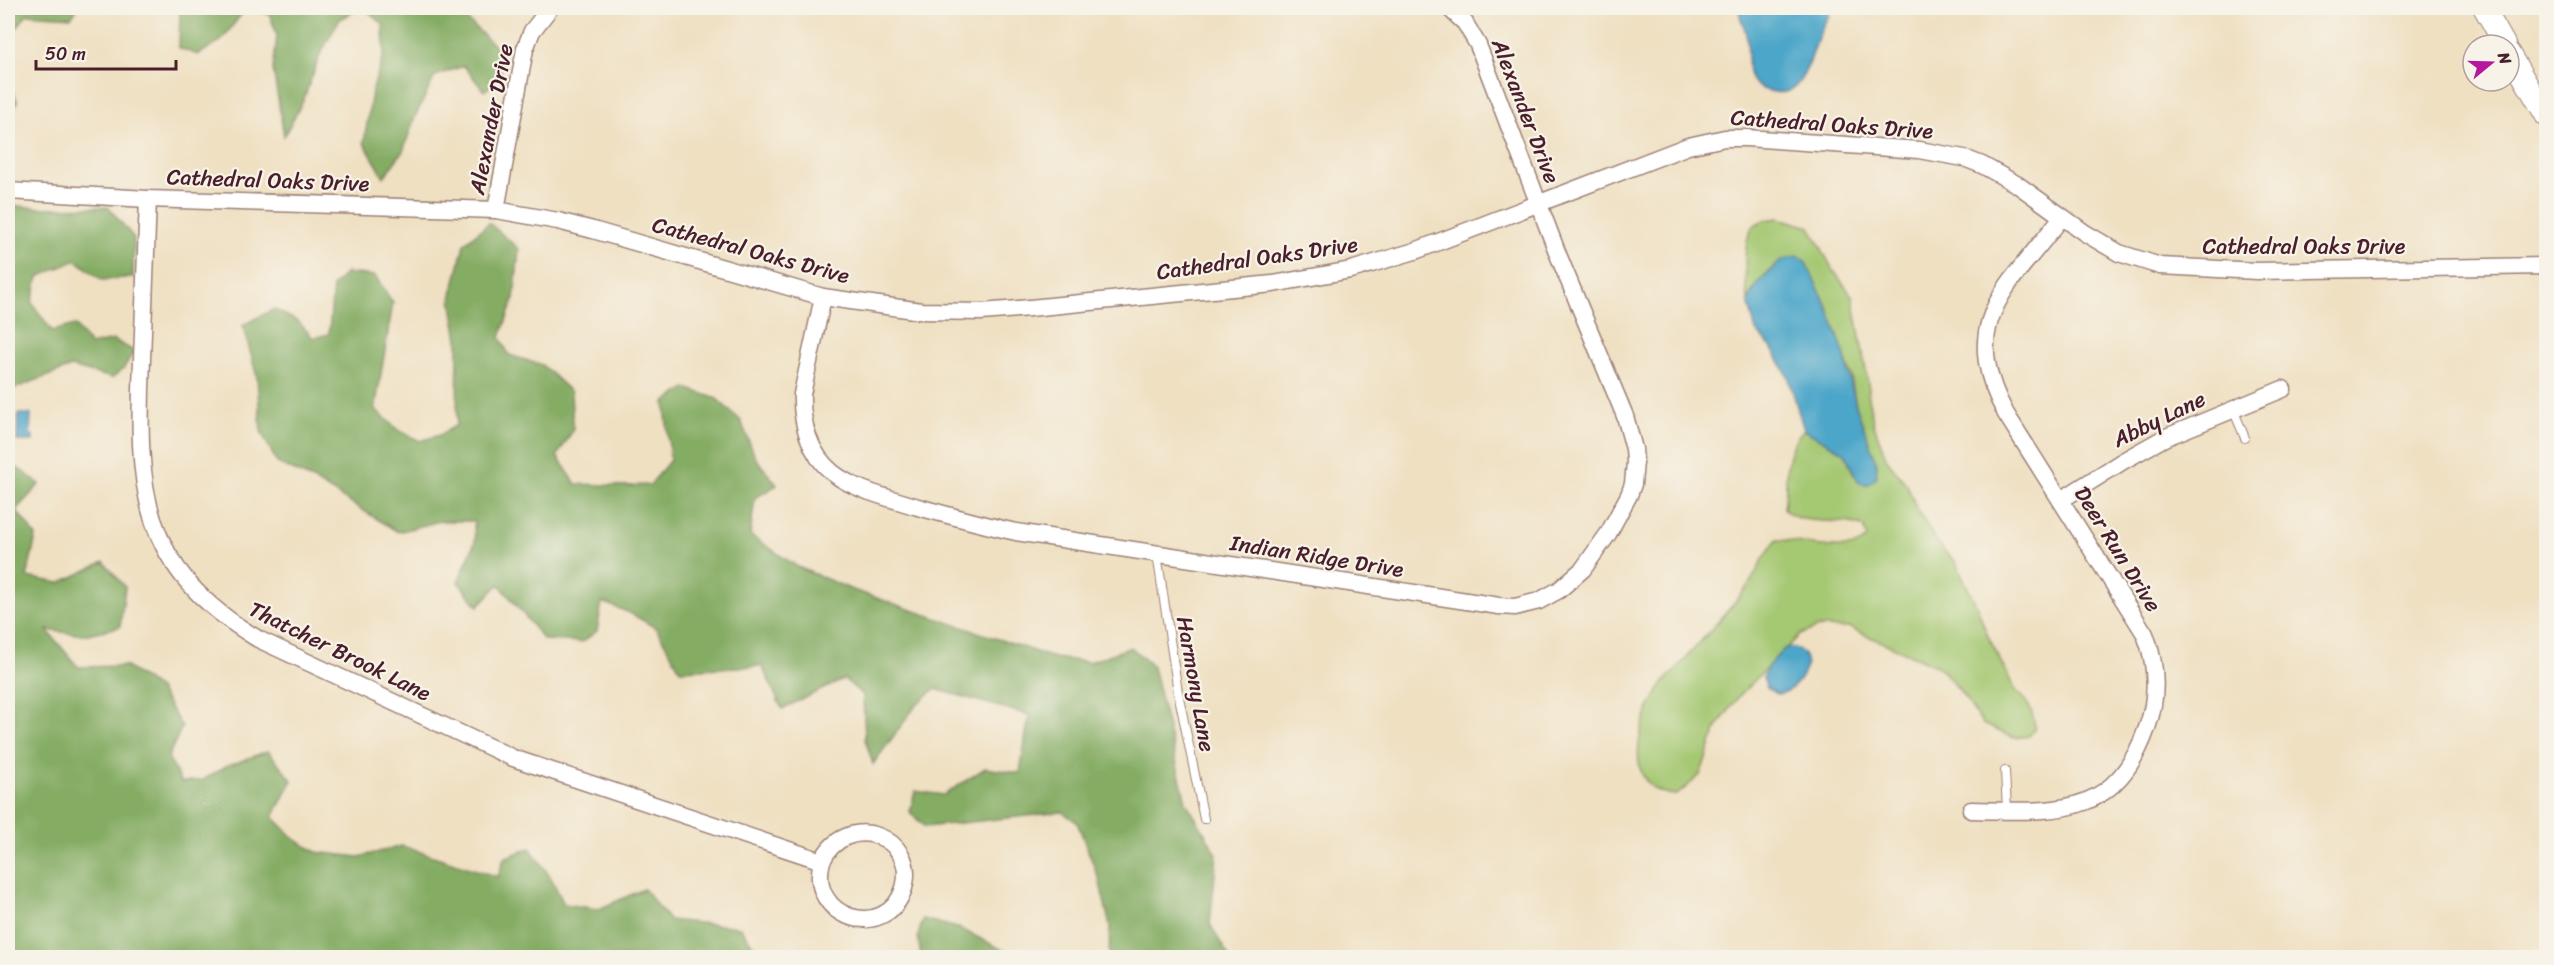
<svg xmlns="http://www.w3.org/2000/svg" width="2554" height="965" font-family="Sriracha,sans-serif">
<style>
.green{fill:#a5c872;stroke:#78744e;stroke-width:1.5}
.forest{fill:#84ac64;stroke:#676648;stroke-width:1.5}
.water{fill:#4ca6c9;stroke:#4b627a;stroke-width:1.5}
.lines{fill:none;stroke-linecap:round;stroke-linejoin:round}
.service-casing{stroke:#9c8076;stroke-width:10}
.minor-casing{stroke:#9c8076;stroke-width:19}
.tertiary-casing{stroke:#9c8076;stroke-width:23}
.service{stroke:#fff;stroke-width:8}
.minor{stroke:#fff;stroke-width:16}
.tertiary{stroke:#fff;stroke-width:21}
.labels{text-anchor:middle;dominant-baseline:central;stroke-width:4.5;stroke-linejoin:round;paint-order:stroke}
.street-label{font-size:22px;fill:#4a1f2b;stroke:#f7f3e8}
</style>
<rect width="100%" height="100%" fill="#f7f3e8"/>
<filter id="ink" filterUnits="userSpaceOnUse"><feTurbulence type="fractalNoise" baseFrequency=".0167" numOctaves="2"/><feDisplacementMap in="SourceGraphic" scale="12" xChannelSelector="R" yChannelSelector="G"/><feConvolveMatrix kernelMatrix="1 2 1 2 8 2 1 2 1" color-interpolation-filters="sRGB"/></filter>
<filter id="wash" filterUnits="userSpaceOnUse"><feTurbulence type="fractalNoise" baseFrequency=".008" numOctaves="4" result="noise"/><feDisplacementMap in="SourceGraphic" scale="24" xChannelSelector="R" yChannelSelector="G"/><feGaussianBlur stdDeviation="1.35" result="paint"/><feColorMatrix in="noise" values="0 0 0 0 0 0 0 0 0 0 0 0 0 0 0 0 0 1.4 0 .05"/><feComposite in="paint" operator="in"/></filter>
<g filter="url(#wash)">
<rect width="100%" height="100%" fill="#efe0c2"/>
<path class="green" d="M1779 218 1810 227 1833 270 1853 297 1869 389 1868 398 1874 425 1887 460 1907 485 1917 510 1941 548 1955 561 1976 604 1987 634 2016 692C2029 702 2033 711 2035 727L2029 736 2014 738 1983 724 1960 691 1941 668 1850 628 1819 627 1800 635 1739 696 1717 727 1700 775 1677 795C1610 792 1644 695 1676 670 1699 642 1725 616 1747 587 1758 572 1763 554 1777 540 1796 539 1856 559 1867 537L1863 527C1843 516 1797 528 1784 508 1789 479 1780 453 1804 430L1845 453 1854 475 1877 464 1856 406 1851 375 1828 308 1783 260C1769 270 1753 285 1748 301 1746 283 1741 242 1753 227 1759 220 1771 219 1779 218Z"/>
<g class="forest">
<polygon points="8,8 78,8 71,17 27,14 8,40"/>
<polygon points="180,8 246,8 222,40 198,55 179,48"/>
<polygon points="253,8 360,8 339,20 320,55 303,101 284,136 273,69 277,36 270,15"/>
<polygon points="364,8 455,8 499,50 502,78 484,91 464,66 435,76 415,117 403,151 384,177 364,143 372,92 384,54 383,24"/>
<polygon points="8,78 17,101 8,129"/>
<polygon points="8,205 40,208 108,207 134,238 133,277 102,280 76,260 38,277 32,303 52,331 75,325 90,345 114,340 134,351 124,368 112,378 71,367 13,389 8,404"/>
<polygon points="489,223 519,249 514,299 500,337 509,355 542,365 571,392 573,430 557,456 576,484 627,486 650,485 670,460 665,402 686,388 717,399 741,421 755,457 777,485 755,498 750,535 798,567 850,589 1054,658 1089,662 1131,647 1153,667 1186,802 1217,854 1210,924 1229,957 1109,957 1110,926 1099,879 1077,822 1062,812 925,827 910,812 915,791 944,795 985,768 1020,773 1029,715 935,689 917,704 873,764 865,739 863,695 844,679 782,709 762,666 680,670 656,628 630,613 602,602 597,631 582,642 544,640 499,584 478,606 458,582 475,542 474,521 440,521 398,532 312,479 277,463 261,431 257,377 243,325 274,309 299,322 313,338 329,334 333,286 346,273 375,276 393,303 375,409 398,430 420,441 440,435 457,425 458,339 451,299 464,244"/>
<polygon points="8,461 40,484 16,510 36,536 27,577 60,583 104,562 125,587 120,627 83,635 47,630 78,667 125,666 159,689 182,727 168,757 181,782 203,780 227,766 268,751 292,780 273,817 296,840 316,852 359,857 402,846 498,877 504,858 530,848 551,878 564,904 599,909 644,889 669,920 740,927 761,957 8,957"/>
<polygon points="923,919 961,929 1017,957 921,957 918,936"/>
</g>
<g class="water">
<path d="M1739 8H1827L1829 15C1815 36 1814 62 1799 82 1794 90 1784 94 1775 92 1737 87 1752 60 1746 34 1744 25 1739 18 1739 8Z"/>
<polygon points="1798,256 1805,261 1828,308 1844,353 1856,406 1877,464 1876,478 1867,485 1858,481 1845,453 1804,430 1788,376 1771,347 1756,331 1748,301 1758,283 1775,266 1783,260"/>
<polygon points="18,414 31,414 30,435 33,435 33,441 17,441"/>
<path d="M1785 648C1799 647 1805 651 1807 664 1802 678 1794 693 1777 694L1767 688 1763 678 1768 666Z"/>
</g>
</g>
<g filter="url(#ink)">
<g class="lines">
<g class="service-casing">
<g id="service">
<polyline points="2233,409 2245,438"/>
<polyline points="1157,554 1178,692 1204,819"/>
<polyline points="2005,771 2007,810"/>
</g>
</g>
<g class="minor-casing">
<g id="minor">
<polyline points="8,191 148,199 496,210 558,221 593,230 823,297 921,311 981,312 1030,308 1273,284 1351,270 1415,251 1688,146 1725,138 1746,138 1919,150 1964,158 1982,165 2018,185 2085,233 2119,253 2160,266 2257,271 2546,266"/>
<path d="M148 199C146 252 144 306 142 359 137 487 138 567 258 639L513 758 822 861C806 919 887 943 904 888 919 836 846 810 822 861"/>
<polyline points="496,210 525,49 532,31 550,8"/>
<path d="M823 297 802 394C801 422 809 454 833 473 856 491 890 498 918 507 951 516 983 525 1016 532L1499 606 1515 607 1539 601 1559 590 1583 569 1608 534 1629 495 1633 484 1635 462 1634 449 1625 416 1559 257 1478 45 1465 23 1449 8"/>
<polyline points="2061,500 2123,461 2164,438 2283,389"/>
<path d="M1971 810C2054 811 2114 821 2147 728 2158 697 2157 665 2145 634L2006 414C1956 322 2008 287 2062 217"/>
</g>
</g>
<g class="tertiary-casing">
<g id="tertiary">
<polyline points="2484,8 2505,45"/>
<polyline points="2509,53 2546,116"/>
</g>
</g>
<use href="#service" class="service"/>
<use href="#minor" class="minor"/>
<use href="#tertiary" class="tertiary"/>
</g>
</g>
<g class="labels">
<g class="street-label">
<text transform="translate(1526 111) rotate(69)">Alexander Drive</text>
<text transform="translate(491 119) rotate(-79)">Alexander Drive</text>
<text transform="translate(1832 124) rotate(4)">Cathedral Oaks Drive</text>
<text transform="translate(268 180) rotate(2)">Cathedral Oaks Drive</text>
<text x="2304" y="246">Cathedral Oaks Drive</text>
<text transform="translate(751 250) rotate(15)">Cathedral Oaks Drive</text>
<text transform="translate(1257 258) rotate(-8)">Cathedral Oaks Drive</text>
<text transform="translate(2159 419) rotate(-26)">Abby Lane</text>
<text transform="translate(2118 549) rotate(58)">Deer Run Drive</text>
<text transform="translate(1317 556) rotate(9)">Indian Ridge Drive</text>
<text transform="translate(340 651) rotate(26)">Thatcher Brook Lane</text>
<text transform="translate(1196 684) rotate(80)">Harmony Lane</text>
</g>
</g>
<rect width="2554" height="965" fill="none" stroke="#f7f3e8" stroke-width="30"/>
<g transform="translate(2491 63) rotate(71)"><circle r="28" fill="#f7f3e8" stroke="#b29e9c" stroke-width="1.5"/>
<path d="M0-4.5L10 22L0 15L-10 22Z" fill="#b5179e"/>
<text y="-9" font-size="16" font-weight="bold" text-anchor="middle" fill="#4a1f2b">N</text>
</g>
<path d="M36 60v9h140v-9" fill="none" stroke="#4a1f2b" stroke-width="3"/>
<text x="45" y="60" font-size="18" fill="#4a1f2b" stroke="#f7f3e8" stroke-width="4.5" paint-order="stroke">50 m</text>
</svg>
